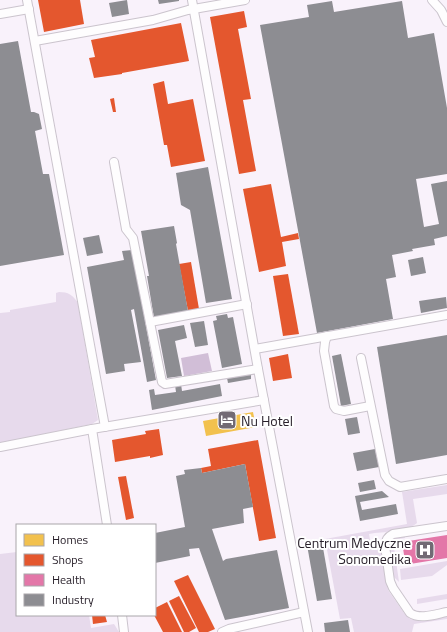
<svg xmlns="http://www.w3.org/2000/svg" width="447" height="632" font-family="'Titillium Web',sans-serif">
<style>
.green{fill:#e7daec}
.water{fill:#d1bed7}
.homes{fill:#f2c14e}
.shops{fill:#e4572e}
.health{fill:#e377a8}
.industry{fill:#8d8d92}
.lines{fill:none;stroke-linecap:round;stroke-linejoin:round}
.minor-casing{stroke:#cbc4cd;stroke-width:10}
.minor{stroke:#fefdfe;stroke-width:8}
.labels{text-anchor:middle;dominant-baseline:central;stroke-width:4;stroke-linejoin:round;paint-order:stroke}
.poi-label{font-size:14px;fill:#29212b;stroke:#fff;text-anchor:start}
</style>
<rect width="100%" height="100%" fill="#f9f2fb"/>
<g class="green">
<path d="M59 292C68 292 73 295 78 303L98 420 92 424 0 443V313L10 312V310L56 302V293Z"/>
<path d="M447 485V494L413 499 417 523C405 533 384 531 369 534L371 546 381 544 388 590 404 613 410 619 415 620 447 616V619L414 624 412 632H354L351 618 340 619 325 539 407 524 402 492Z"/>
<polygon points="405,536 405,538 393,540 399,582 394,577 389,544 393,538"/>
<polygon points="17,552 17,615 89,615 91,628 114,624 119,632 0,632 0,554"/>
<polygon points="447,561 447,565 432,576 401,580 400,569"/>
<polygon points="447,594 447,599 417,604 417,599"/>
</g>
<polygon class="water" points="208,353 212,371 184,376 181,358"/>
<polygon class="homes" points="253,412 256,427 206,436 203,421"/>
<g class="shops">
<polygon points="38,0 80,0 84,24 44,32"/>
<polygon points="244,11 247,27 238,29 251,99 243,100 256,171 239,174 210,17"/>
<polygon points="181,23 189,61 122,73 122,74 94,78 89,58 95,57 91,40"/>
<polygon points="164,81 168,104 193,99 205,161 171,167 167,145 164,145 153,84"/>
<polygon points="114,98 116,112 113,112 110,99"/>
<polygon points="271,184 281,237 298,233 299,239 282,242 286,266 259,272 243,189"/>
<polygon points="191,262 199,309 188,311 179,264"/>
<polygon points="288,274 299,334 283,336 273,276"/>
<polygon points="288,354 292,378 273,381 269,358"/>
<polygon points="159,429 163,455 150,458 150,456 115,462 112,440 146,434 145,431"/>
<polygon points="258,440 276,538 259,541 245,464 202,473 201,468 211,466 208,449"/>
<polygon points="126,476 134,518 126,520 118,477"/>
<polygon points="188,575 215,629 208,632 199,632 174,581"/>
<polygon points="179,596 196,628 189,632 184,632 169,601"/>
<polygon points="167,602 182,632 163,632 154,615 155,615 155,608"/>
<polygon points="92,615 105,615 107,622 93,624"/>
</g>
<polygon class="health" points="447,535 447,558 410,564 410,561 405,561 402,542"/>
<g class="industry">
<polygon points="127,0 129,14 112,17 109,3"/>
<polygon points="158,0 179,0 179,1 159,4"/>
<polygon points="332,1 334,12 402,1 408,38 434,33 447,108 447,174 416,179 424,227 439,224 431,184 447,181 447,236 434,239 435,245 412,249 413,251 392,255 396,277 386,279 393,319 317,333 260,25 309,17 307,5"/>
<polygon points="18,41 31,112 34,112 39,114 42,129 35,131 43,174 49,174 64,255 0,266 0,44"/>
<polygon points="208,167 232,299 206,303 190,210 181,205 176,173"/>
<polygon points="174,226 177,243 176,244 188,311 154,318 147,276 149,276 141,231"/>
<polygon points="99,235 103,253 87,256 83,238"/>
<polygon points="132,250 156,380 147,382 134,309 131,310 141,362 124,364 125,371 106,374 87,267 124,260 122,251"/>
<polygon points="423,257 426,273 411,276 408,260"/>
<polygon points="446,297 447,308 421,313 419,301"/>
<polygon points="227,314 228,318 233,317 242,364 222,368 213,321 217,320 216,316"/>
<polygon points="204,321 208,345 195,347 190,323"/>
<polygon points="184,325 187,338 175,341 182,376 167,378 158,330"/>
<polygon points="447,335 447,455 396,464 377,347"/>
<polygon points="341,354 351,404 341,406 332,356"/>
<polygon points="251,374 251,379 228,383 227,378"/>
<polygon points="181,384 182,391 220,384 222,396 152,410 149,390 154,389 155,395 176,392 175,385"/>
<polygon points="357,417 360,433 348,435 345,419"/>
<polygon points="375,449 379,467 357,471 353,453"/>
<polygon points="245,464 253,507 243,509 244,523 212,529 223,561 226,559 277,550 289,608 225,620 199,548 189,549 190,556 155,563 155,533 185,527 176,476 185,474 184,470 201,468 202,473"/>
<polygon points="374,480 376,489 360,492 358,483"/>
<polygon points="382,491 389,497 360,502 362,510 396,504 398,514 360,521 355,496"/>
<polygon points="322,542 332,599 317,601 307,545"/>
<polygon points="348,620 350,632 325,632 324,623"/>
</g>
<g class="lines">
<g class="minor-casing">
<g id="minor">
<polyline points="27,0 105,427"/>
<polyline points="192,0 258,369 308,632"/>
<polyline points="432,0 441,10 447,22"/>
<polyline points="0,14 29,9"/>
<polyline points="35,41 153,20 188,10 245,0"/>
<polyline points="114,162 126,229 133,238 162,382 165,384 258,369"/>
<polyline points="150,322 247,304"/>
<polyline points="327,336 325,342 324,351 334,406 336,409 344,411 370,406"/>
<polyline points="255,349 447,315"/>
<polyline points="361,358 385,475 389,481 400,487 447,479"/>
<polyline points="92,429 107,525"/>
<polyline points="0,447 92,429 264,400"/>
<path d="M447 526 393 534C387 537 386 540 385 546L390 581 393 588 410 613C420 620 436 614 447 612"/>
<polyline points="122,615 124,632"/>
<polyline points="222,632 229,629 304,612"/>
</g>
</g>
<use href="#minor" class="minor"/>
</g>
<defs>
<g id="hotel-square" transform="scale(1)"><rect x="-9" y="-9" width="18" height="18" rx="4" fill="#726a74" stroke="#fff"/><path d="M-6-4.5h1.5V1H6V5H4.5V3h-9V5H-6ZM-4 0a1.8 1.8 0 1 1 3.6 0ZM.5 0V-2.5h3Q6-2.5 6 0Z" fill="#fff"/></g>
<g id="hospital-square" transform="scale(1)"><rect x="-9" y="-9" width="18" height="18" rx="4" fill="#726a74" stroke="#fff"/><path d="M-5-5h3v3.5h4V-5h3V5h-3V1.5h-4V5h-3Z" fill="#fff"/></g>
</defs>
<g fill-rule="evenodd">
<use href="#hotel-square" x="227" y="420"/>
<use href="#hospital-square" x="425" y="550"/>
</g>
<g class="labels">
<g class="poi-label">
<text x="241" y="420">Nu Hotel</text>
<text x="411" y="542" text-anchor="end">Centrum Medyczne<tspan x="411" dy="16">Sonomedika</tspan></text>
</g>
</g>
<rect x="16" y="524" width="140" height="92" fill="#ffffff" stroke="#a9a6aa"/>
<rect x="24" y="534" width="20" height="12" fill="#f2c14e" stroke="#a9a6aa"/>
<text x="52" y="544" font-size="12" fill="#29212b">Homes</text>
<rect x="24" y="554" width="20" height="12" fill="#e4572e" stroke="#a9a6aa"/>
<text x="52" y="564" font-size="12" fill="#29212b">Shops</text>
<rect x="24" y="574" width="20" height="12" fill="#e377a8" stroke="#a9a6aa"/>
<text x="52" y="584" font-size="12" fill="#29212b">Health</text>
<rect x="24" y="594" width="20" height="12" fill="#8d8d92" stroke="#a9a6aa"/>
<text x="52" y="604" font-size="12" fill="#29212b">Industry</text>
</svg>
